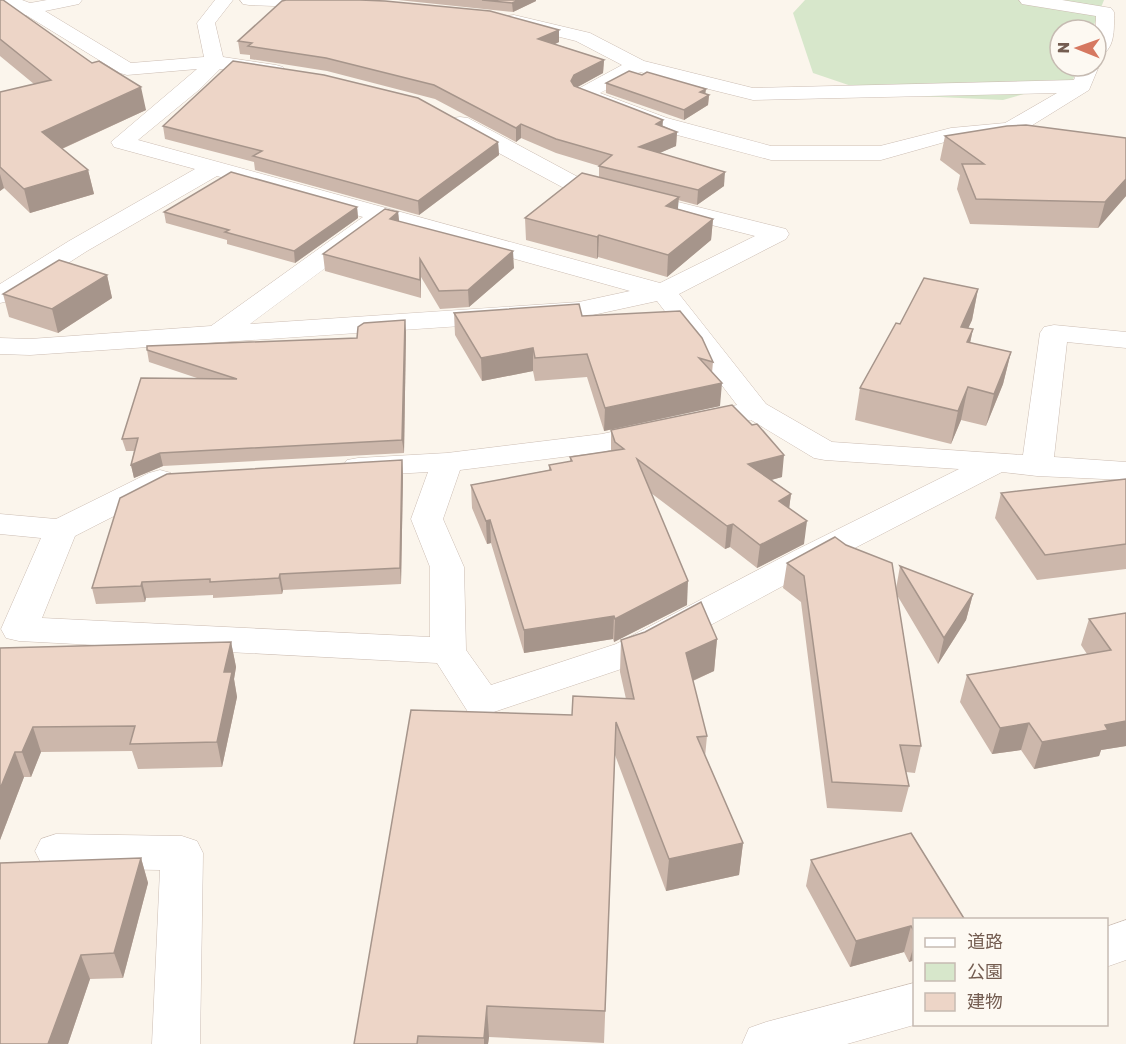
<svg xmlns="http://www.w3.org/2000/svg" width="1126" height="1044" font-family="Rubik,'Noto Sans JP',sans-serif">
<style>
.green{fill:#d7e7cb}
.lines{fill:none;stroke-linecap:round;stroke-linejoin:round}
.minor-casing{stroke:#ccbdb3;stroke-width:1}
.minor{fill:#fff;fill-rule:evenodd}
.wall{fill:#ccb7ab}
.shaded-wall{fill:#a6958b}
.building{fill:#edd5c7;stroke:#a6958b;stroke-width:1.5}
</style>
<rect width="100%" height="100%" fill="#fbf5ec"/>
<polygon class="green" points="805,0 1104,0 1092,30 1060,30 1060,66 1078,66 1073,80 1003,100 875,94 813,73 793,13"/>
<g class="lines">
<g class="minor-casing">
<g id="minor">
<path d="M0 0H22L30 3 47 0H82L79 4 45 11 131 63 204 57 197 23 215 0H233L215 23 223 57 276 65 283 67 286 71 283 75 276 77 220 69 200 89 138 140 660 283 755 236 562 187 452 128 449 123 452 118 460 117 468 118 578 177 786 229 789 234 786 239 679 294 766 404 832 442 1023 455 1040 333 1044 327 1054 325 1126 332V348L1067 342 1054 457 1126 462V480L1037 476 1002 472 818 567 642 662 482 716 468 712 437 663 19 641 6 638 1 629 41 538 0 534V514L56 519 149 473 160 470 171 473 176 480 171 487 75 536 42 618 430 637V567L411 519 428 472 358 476 347 474 342 467 347 460 358 458 447 453 602 434 737 405 657 301 579 318 30 355 0 354V338L30 339 211 326 363 217 217 176 87 251 9 301 0 303V284L69 241 195 169 114 147 111 142 197 69 127 75 120 73 26 15H13L10 11 12 8 0 4ZM386 223 630 291 579 302 250 324ZM751 420 814 458 825 460 959 469 794 551 616 644 491 685 466 650 464 567 443 519 460 470 602 452Z"/>
<polygon points="240,0 332,0 334,3 331,7 325,8 249,5 243,4"/>
<path d="M1019 0H1062L1111 8 1114 12C1114 29 1116 52 1096 57V16L1028 5 1022 4Z"/>
<path d="M514 15 590 33 644 61 753 88 1074 80 1079 66H1096V62L1099 66 1089 90 1018 134 952 140 881 160H771L651 128 576 98 573 94 576 90 622 65 576 41 508 24 505 20 508 16ZM640 72 753 100 1057 93 1005 123 951 128 880 146H771L667 118 600 93Z"/>
<polygon points="56,834 182,836 197,841 203,853 200,1044 152,1044 160,870 56,868 41,863 35,851 41,839"/>
<polygon points="1126,920 1126,960 1106,967 1106,927"/>
<polygon points="914,983 916,1024 914,1025 847,1044 742,1044 749,1028 766,1022"/>
</g>
</g>
<use href="#minor" class="minor"/>
</g>
<g class="wall">
<polygon points="0,0 146,110 62,149 88,170 94,194 30,213 4,188 0,191 0,92 34,84 0,56"/>
<polygon points="398,0 536,0 536,1 513,12"/>
<polygon points="559,30 559,42 555,44 604,60 603,73 577,87 677,132 676,146 659,153 724,186 697,205 678,200 678,209 713,219 711,240 667,277 598,257 597,259 526,240 525,218 599,177 599,166 556,153 521,138 516,142 435,99 327,71 250,59 250,55 240,54 238,41"/>
<polygon points="606,83 705,94 709,95 708,105 684,120 606,93"/>
<polygon points="163,126 498,142 499,155 419,215 255,170 254,162 165,139"/>
<polygon points="945,136 1126,138 1126,196 1098,228 970,224 957,189 960,175 940,160"/>
<polygon points="357,207 358,218 295,263 227,244 227,240 166,223 164,212"/>
<polygon points="398,212 399,221 514,268 469,307 440,309 421,277 421,298 325,271 323,254"/>
<polygon points="107,275 112,298 58,333 9,317 3,294"/>
<polygon points="978,289 972,320 968,328 973,329 970,343 1011,352 1003,384 986,426 961,420 951,444 855,420 860,388 900,324"/>
<polygon points="454,313 582,316 713,362 712,373 720,406 604,431 587,377 535,381 533,371 482,381 455,335"/>
<polygon points="406,332 404,453 163,466 134,478 131,465 134,451 126,451 122,439 200,379 149,362 147,350 357,338"/>
<polygon points="611,430 782,477 771,480 791,494 789,508 804,544 757,568 730,547 725,549 651,493 687,605 614,642 613,639 524,653 491,543 487,544 472,508 471,485 549,470 549,465 570,462 570,457 611,451"/>
<polygon points="402,460 403,476 401,584 283,590 282,594 213,598 213,595 146,598 145,602 96,604 92,588"/>
<polygon points="1126,479 1126,569 1037,580 995,518 1001,493"/>
<polygon points="787,563 896,589 900,566 973,594 966,620 938,664 897,595 921,746 915,773 906,772 909,786 902,812 827,808 801,602 783,588"/>
<polygon points="1126,613 1126,746 1101,750 1099,756 1034,769 1021,750 992,754 960,702 967,675 1087,654 1081,645 1089,619"/>
<polygon points="717,639 714,671 693,681 707,736 705,757 743,843 739,875 666,891 615,755 604,1043 489,1037 488,1044 354,1044 572,715 626,699 620,672 621,640"/>
<polygon points="231,642 236,667 234,679 237,697 222,767 138,769 132,751 41,752 31,777 24,777 0,840 0,648"/>
<polygon points="141,858 148,883 123,978 90,979 68,1044 0,1044"/>
<polygon points="811,860 915,920 915,960 909,962 904,952 850,967 806,886"/>
</g>
<g class="shaded-wall">
<polygon points="519,0 536,0 536,1 513,12 512,3"/>
<polygon points="559,30 559,42 538,52 538,39"/>
<polygon points="604,60 603,73 574,89 571,81 574,75"/>
<polygon points="141,87 146,110 48,155 42,132"/>
<polygon points="706,89 705,97 709,95 708,105 684,120 684,110 700,92"/>
<polygon points="663,120 662,133 656,124"/>
<polygon points="521,124 521,138 516,142 516,128"/>
<polygon points="677,132 676,146 639,162 639,147"/>
<polygon points="498,142 499,155 419,215 418,201"/>
<polygon points="88,170 94,194 30,213 24,189"/>
<polygon points="725,172 724,186 697,205 698,190"/>
<polygon points="0,174 4,188 0,191"/>
<polygon points="1126,179 1126,196 1098,228 1105,202"/>
<polygon points="679,197 677,219 666,206"/>
<polygon points="357,207 358,218 295,263 294,251"/>
<polygon points="398,212 400,229 390,219"/>
<polygon points="713,219 711,240 667,277 668,255"/>
<polygon points="599,235 598,257 597,259 597,237"/>
<polygon points="513,251 514,268 469,307 468,290"/>
<polygon points="420,259 421,277 421,298 420,280"/>
<polygon points="107,275 112,298 58,333 52,309"/>
<polygon points="978,289 972,320 955,358 961,327"/>
<polygon points="405,320 406,332 404,453 402,440"/>
<polygon points="973,329 966,361 967,342"/>
<polygon points="533,348 533,371 482,381 481,358"/>
<polygon points="1011,352 1003,384 986,426 994,394"/>
<polygon points="722,383 720,406 604,431 605,408"/>
<polygon points="968,387 961,420 951,444 958,411"/>
<polygon points="160,453 163,466 134,478 131,465"/>
<polygon points="784,455 782,477 746,487 748,464"/>
<polygon points="402,460 403,476 401,584 400,568"/>
<polygon points="791,494 788,517 779,501"/>
<polygon points="490,520 491,543 487,544 486,521"/>
<polygon points="807,521 804,544 757,568 760,545"/>
<polygon points="733,524 730,547 725,549 727,526"/>
<polygon points="280,574 283,590 282,594 279,578"/>
<polygon points="688,581 687,605 614,642 615,619"/>
<polygon points="142,582 146,598 145,602 141,586"/>
<polygon points="973,594 966,620 938,664 944,638"/>
<polygon points="614,616 613,639 524,653 524,630"/>
<polygon points="717,639 714,671 683,685 686,653"/>
<polygon points="231,642 236,667 234,679 237,697 222,767 217,742 224,672"/>
<polygon points="1126,721 1126,746 1101,750 1099,756 1034,769 1042,742 1105,725"/>
<polygon points="1029,723 1021,750 992,754 1000,728"/>
<polygon points="33,727 41,752 31,777 22,752"/>
<polygon points="15,752 24,777 0,840 0,789"/>
<polygon points="743,843 739,875 666,891 669,859"/>
<polygon points="141,858 148,883 123,978 114,953"/>
<polygon points="911,926 904,952 850,967 856,941"/>
<polygon points="915,942 915,960 909,962"/>
<polygon points="81,955 90,979 68,1044 48,1044"/>
<polygon points="487,1006 489,1037 488,1044 484,1044 484,1038"/>
</g>
<g class="building">
<polygon points="0,0 3,0 92,63 99,61 141,87 42,132 88,170 24,189 0,167 0,92 51,80 0,39"/>
<polygon points="286,0 360,0 385,1 490,11 559,30 538,39 604,60 574,75 571,81 574,86 663,120 656,124 677,132 639,147 725,172 698,190 599,166 612,155 556,139 521,124 516,128 434,85 326,58 248,46 252,43 238,41 282,1"/>
<polygon points="482,0 519,0 512,3"/>
<polygon points="233,61 324,75 418,98 498,142 418,201 253,156 262,151 163,126"/>
<polygon points="629,71 642,75 647,72 706,89 700,92 709,95 684,110 606,83"/>
<polygon points="1026,125 1126,138 1126,179 1105,202 976,199 962,164 984,164 945,136 1007,126"/>
<polygon points="231,172 357,207 294,251 225,232 229,230 164,212"/>
<polygon points="582,173 679,197 666,206 713,219 668,255 599,235 597,237 525,218"/>
<polygon points="385,209 398,212 390,219 513,251 468,290 439,291 420,259 420,280 323,254"/>
<polygon points="59,260 107,275 52,309 3,294"/>
<polygon points="924,278 978,289 961,327 973,329 967,342 1011,352 994,394 968,387 958,411 860,388 896,323 900,324"/>
<polygon points="579,304 582,316 680,311 702,338 713,362 699,358 722,383 605,408 587,354 535,358 533,348 481,358 454,313"/>
<polygon points="405,320 402,440 160,453 131,465 138,438 122,439 141,378 237,379 147,350 147,346 357,338 358,327 364,323"/>
<polygon points="732,405 752,425 757,424 784,455 748,464 791,494 779,501 807,521 760,545 733,524 727,526 637,459 688,581 615,619 614,616 524,630 490,520 486,521 471,485 551,470 549,465 572,461 570,457 624,449 615,442 611,430"/>
<polygon points="402,460 400,568 280,574 279,578 210,582 210,579 142,582 141,586 92,588 120,498 167,474"/>
<polygon points="1126,479 1126,544 1045,555 1001,493"/>
<polygon points="835,537 846,545 892,563 921,746 900,745 909,786 832,782 804,576 787,563"/>
<polygon points="900,566 973,594 944,638"/>
<polygon points="701,602 717,639 686,653 707,736 697,737 743,843 669,859 616,722 605,1011 487,1006 484,1038 418,1036 417,1044 354,1044 411,710 572,715 573,696 634,699 621,640 645,632"/>
<polygon points="1126,613 1126,721 1105,725 1108,730 1042,742 1029,723 1000,728 967,675 1111,650 1089,619"/>
<polygon points="231,642 224,672 232,672 217,742 130,744 135,726 33,727 22,752 15,752 0,789 0,648"/>
<polygon points="911,833 965,920 915,920 915,933 911,926 856,941 811,860"/>
<polygon points="141,858 114,953 81,955 48,1044 0,1044 0,863"/>
</g>
<rect x="913" y="918" width="195" height="108" fill="#fdf9f2" stroke="#c6bbb2" stroke-width="1.5"/>
<rect x="925" y="938" width="30" height="9" fill="#ffffff" stroke="#c6bbb2" stroke-width="1.5"/>
<text x="967" y="948" font-size="18" fill="#745d51">道路</text>
<rect x="925" y="963" width="30" height="18" fill="#d7e7cb" stroke="#c6bbb2" stroke-width="1.5"/>
<text x="967" y="978" font-size="18" fill="#745d51">公園</text>
<rect x="925" y="993" width="30" height="18" fill="#edd5c7" stroke="#c6bbb2" stroke-width="1.5"/>
<text x="967" y="1008" font-size="18" fill="#745d51">建物</text>
<g transform="translate(1078 48) rotate(271)"><circle r="28" fill="#fdf9f2" stroke="#c6bbb2" stroke-width="1.5"/>
<path d="M0-4.5L10 22L0 15L-10 22Z" fill="#d67860"/>
<text y="-9" font-size="16" font-weight="bold" text-anchor="middle" fill="#745d51">N</text>
</g>
</svg>
